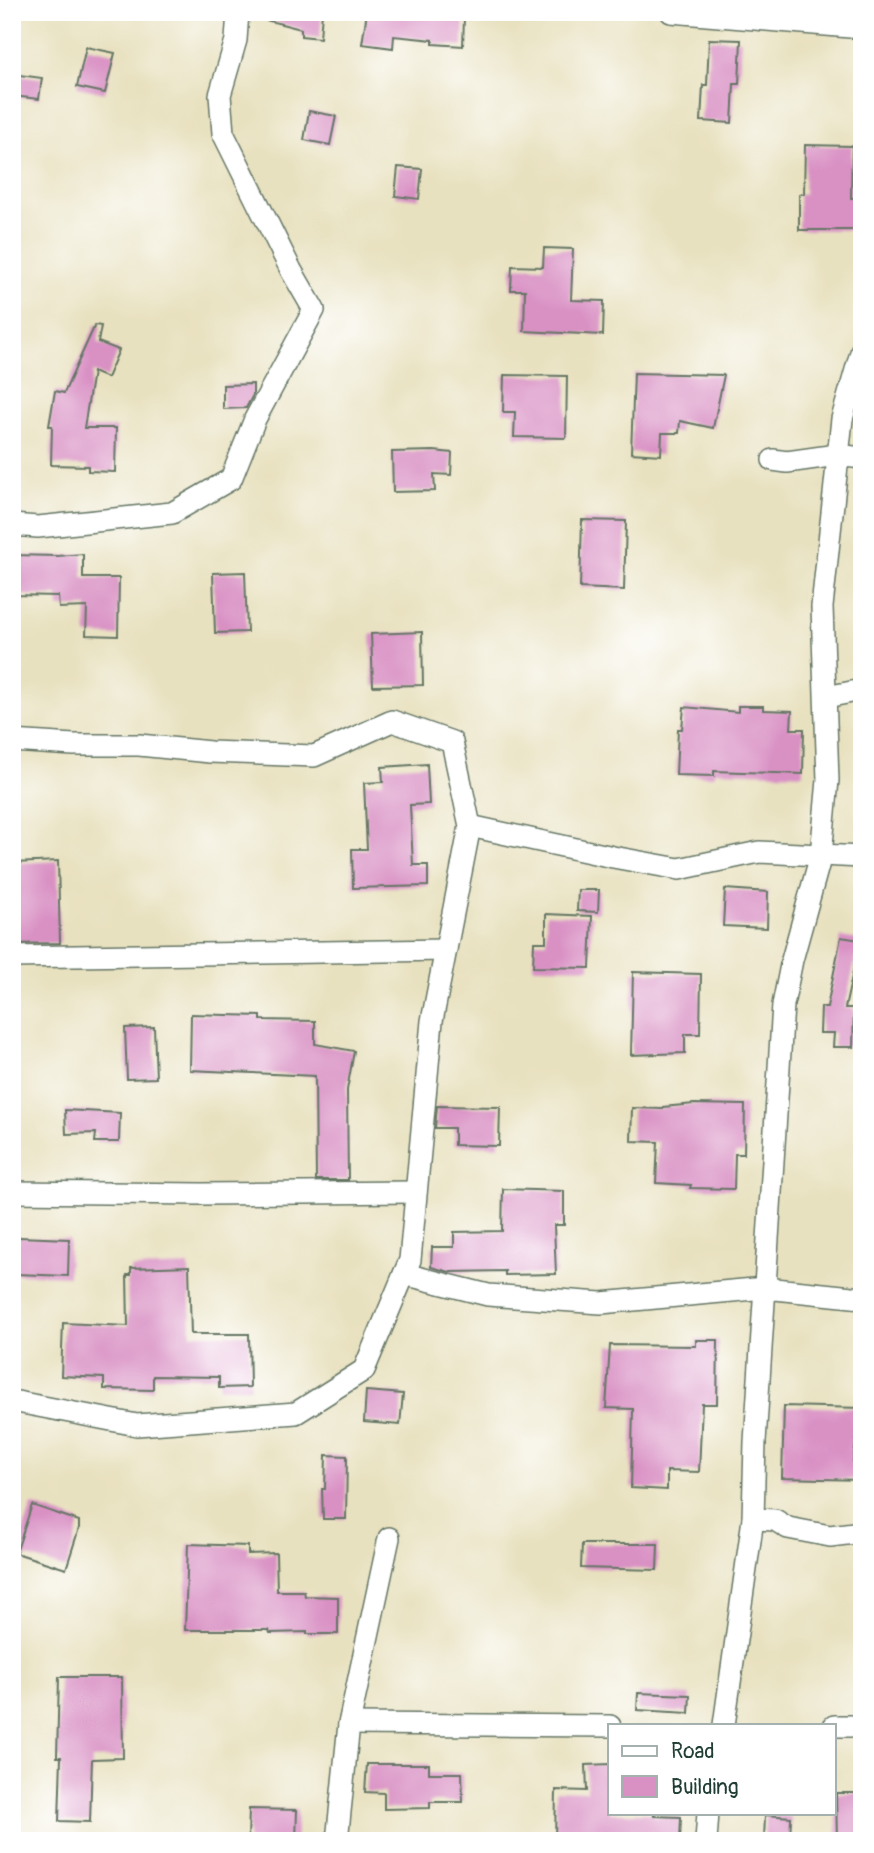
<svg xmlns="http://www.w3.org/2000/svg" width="874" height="1853" font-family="Pangolin,sans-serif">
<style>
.building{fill:#d991c4}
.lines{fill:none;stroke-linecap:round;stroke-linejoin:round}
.street-casing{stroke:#657665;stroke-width:24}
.street{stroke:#fff;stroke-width:21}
</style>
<rect width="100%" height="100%" fill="#fff"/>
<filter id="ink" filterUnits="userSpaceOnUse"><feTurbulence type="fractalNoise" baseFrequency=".0143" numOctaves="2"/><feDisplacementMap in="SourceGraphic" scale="14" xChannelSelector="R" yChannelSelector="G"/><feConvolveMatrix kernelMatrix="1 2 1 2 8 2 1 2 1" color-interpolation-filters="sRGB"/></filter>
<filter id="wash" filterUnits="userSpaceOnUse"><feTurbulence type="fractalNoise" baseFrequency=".00686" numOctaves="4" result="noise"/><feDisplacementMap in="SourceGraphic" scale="28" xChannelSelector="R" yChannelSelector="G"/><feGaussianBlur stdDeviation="1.57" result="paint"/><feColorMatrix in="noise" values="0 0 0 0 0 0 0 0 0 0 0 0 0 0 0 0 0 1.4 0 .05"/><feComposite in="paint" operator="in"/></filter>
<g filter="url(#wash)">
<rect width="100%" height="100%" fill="#e8e1bf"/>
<g id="blocks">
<g class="building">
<polygon points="263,12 322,12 320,38 301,36 301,29 262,19"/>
<polygon points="367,12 422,12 431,13 431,15 464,18 463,46 433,44 433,40 394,36 393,48 362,44"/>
<polygon points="709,39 741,40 739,84 734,84 732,123 701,121 703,85 707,85"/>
<polygon points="86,47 115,53 105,93 77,87"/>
<polygon points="12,74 42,78 39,99 12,96"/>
<polygon points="309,111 336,116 330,145 304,140"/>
<polygon points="805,145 852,146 851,198 862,198 862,230 799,230 799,194 804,194"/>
<polygon points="398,167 422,169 419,199 395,196"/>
<polygon points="544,248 573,249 571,300 604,301 603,335 524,331 525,290 511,290 512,266 543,267"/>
<polygon points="95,325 101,326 98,342 119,350 107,378 93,372 84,428 116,428 115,472 88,471 88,466 51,465 52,426 49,426 55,391 64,393"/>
<polygon points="634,373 724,375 713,428 680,421 679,433 662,433 661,455 631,453"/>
<polygon points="504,375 567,376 566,438 514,437 515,412 503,412"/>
<polygon points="253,384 253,395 246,408 223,409 223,385"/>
<polygon points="434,451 452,453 451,475 434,474 435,491 393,492 392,452"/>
<polygon points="582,520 626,521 624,590 580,588"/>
<polygon points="83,554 83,578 119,578 118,636 86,635 87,607 59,608 58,596 14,595 12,555 57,556"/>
<polygon points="245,572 247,632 215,633 213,573"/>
<polygon points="422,632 423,685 373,686 371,634"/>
<polygon points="738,706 763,706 763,710 792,711 791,729 804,729 803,774 714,771 714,776 676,775 678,729 682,729 684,707 738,712"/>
<polygon points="427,764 429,804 410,805 413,865 428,865 428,886 353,888 352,849 367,849 364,783 383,782 382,767"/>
<polygon points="58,861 60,943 12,944 12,904 15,903 13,863"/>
<polygon points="725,889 768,892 767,928 723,926"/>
<polygon points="578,890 599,890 598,912 577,911"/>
<polygon points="546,914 592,916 590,968 533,967 534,942 546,942"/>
<polygon points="841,937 860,940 845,1008 854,1008 853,1047 833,1047 834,1033 820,1033 821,1007 827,1007"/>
<polygon points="633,972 701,974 700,1034 685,1034 685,1053 631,1055"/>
<polygon points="191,1014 261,1016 261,1020 315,1021 315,1044 354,1051 347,1090 348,1180 316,1180 315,1076 190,1070"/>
<polygon points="154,1027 156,1078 127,1079 125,1028"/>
<polygon points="694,1104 745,1105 744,1154 735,1154 734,1189 690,1188 691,1185 656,1183 658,1142 631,1141 632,1108 663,1109 663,1107"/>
<polygon points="437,1106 500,1107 499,1146 454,1145 454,1128 435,1128"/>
<polygon points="65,1110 120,1113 119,1142 95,1142 96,1133 66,1134"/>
<polygon points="503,1189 564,1191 564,1225 554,1225 556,1274 505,1275 505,1271 450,1272 431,1267 432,1247 454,1247 454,1232 502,1231"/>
<polygon points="18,1237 69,1239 68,1276 16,1274"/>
<polygon points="189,1266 191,1334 249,1334 250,1387 219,1388 219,1377 153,1376 153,1390 104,1389 104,1378 61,1376 63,1323 128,1326 127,1275 131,1275 131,1268"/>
<polygon points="696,1340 718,1340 717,1404 702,1404 699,1472 667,1471 667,1490 631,1488 633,1409 606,1408 610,1345 696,1346"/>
<polygon points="366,1391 403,1394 400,1425 364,1422"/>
<polygon points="784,1406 862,1408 853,1461 862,1462 862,1480 782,1478"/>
<polygon points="326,1455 347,1456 346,1519 323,1519 322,1489 325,1489"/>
<polygon points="32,1505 79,1521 79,1528 66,1569 16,1553"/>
<polygon points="188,1544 248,1546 248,1554 276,1553 277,1591 304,1591 305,1596 338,1597 338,1634 307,1634 307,1632 270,1633 269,1630 185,1630"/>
<polygon points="582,1544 658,1544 657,1570 581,1568"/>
<polygon points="59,1677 122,1677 123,1758 92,1759 90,1822 59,1821 61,1757 57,1757"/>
<polygon points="638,1693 690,1695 689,1713 637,1710"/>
<polygon points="367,1764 429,1764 429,1773 462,1773 463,1802 430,1802 430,1808 384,1809 384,1793 365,1792"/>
<polygon points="610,1764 610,1813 654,1813 654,1816 681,1817 680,1841 555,1841 556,1790 587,1791 586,1765"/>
<polygon points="836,1793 862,1793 862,1841 837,1841"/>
<polygon points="249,1809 297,1810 296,1841 248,1841"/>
<polygon points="765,1815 791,1817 790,1841 764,1841"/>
</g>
</g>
</g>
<g filter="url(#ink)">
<use href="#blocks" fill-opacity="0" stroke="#657665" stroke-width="2"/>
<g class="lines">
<g class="street-casing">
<g id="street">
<polyline points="671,12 862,28"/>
<polyline points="773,460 787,462 837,455 862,458"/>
<polyline points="12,525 38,527 172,513 231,479 255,419 314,310 291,270 223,133 220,95 236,40 238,12"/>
<polyline points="826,697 862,690"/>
<polyline points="12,741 74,745 139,745 210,752 314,756 392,721 452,742 470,826 432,1021 410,1260 364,1370 296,1413 137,1425 12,1401"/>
<polyline points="470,826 613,857 679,869 759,852 862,857"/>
<polyline points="12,957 446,950"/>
<polyline points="12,1192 201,1194 416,1192"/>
<polyline points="404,1274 488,1295 601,1303 765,1288 862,1298"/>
<polyline points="753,1519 775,1520 788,1528 830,1536 862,1532"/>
<polyline points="349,1724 610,1726"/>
<polyline points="724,1725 753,1519 755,1442 783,1005 792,960 821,855 828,780 822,607 842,419 862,349"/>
<polyline points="834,1726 862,1726"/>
<polyline points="337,1841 349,1724 389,1538"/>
<polyline points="706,1841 708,1813"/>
</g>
</g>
<use href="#street" class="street"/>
</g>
</g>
<rect width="874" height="1853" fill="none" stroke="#fff" stroke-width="42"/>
<rect x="608" y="1724" width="228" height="91" fill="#ffffff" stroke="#a5b1ae" stroke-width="2"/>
<rect x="622" y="1746" width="35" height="10" fill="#ffffff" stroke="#a5b1ae" stroke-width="2"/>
<text x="671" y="1758" font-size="21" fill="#1f3d34">Road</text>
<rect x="622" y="1776" width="35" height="21" fill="#d991c4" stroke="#a5b1ae" stroke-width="2"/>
<text x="671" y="1794" font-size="21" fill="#1f3d34">Building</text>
</svg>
